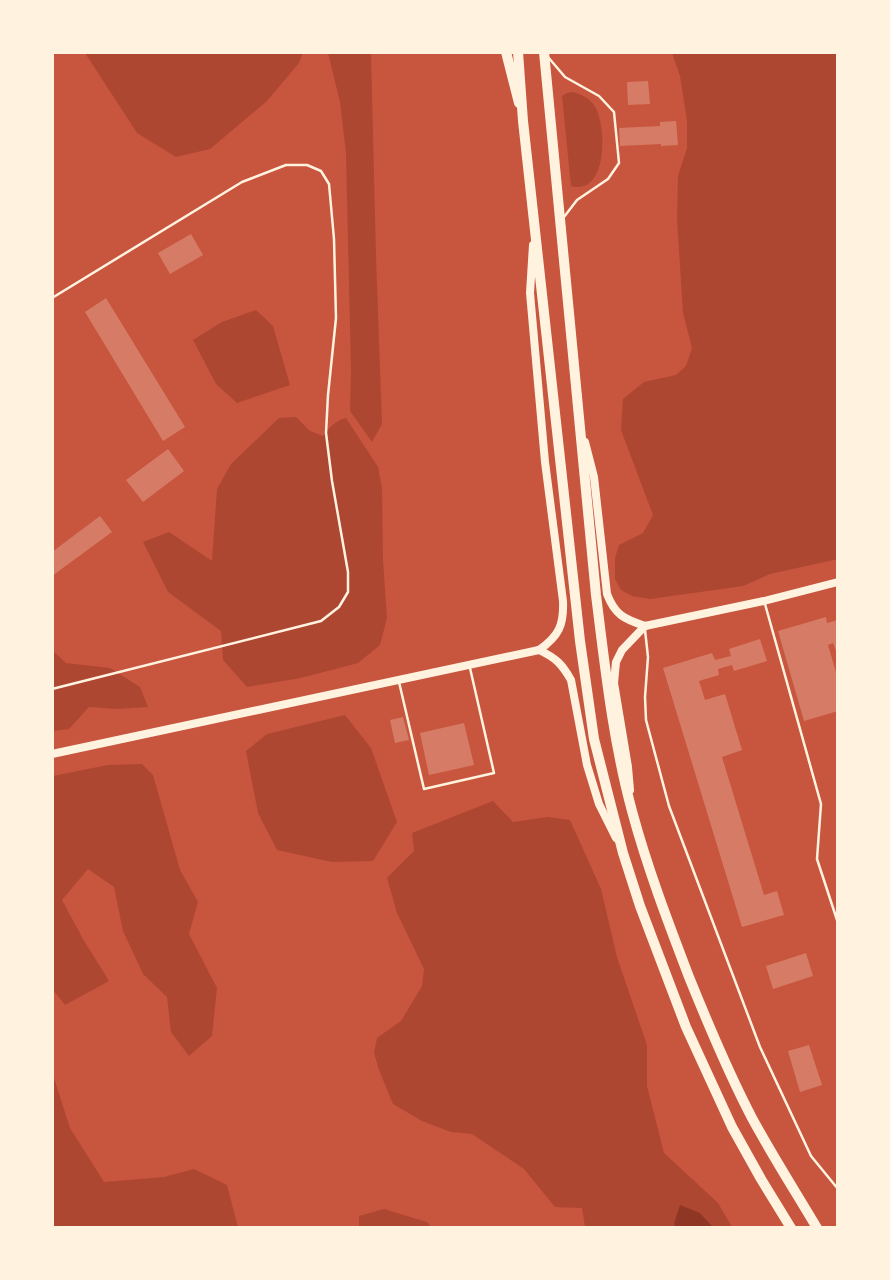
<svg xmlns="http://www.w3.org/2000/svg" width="890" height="1280" font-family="'Noto Sans',sans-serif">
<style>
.green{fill:#ae4732}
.water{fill:#8f3625}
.building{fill:#d67c66}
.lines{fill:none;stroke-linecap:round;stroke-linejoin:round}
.service{stroke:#fff3e0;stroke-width:2.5}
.tertiary{stroke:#fff3e0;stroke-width:8}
.primary{stroke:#fff3e0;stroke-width:10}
.trunk{stroke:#fff3e0;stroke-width:10}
</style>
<rect width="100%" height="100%" fill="#c8553d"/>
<g class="green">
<polygon points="85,53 303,53 299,63 267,101 210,149 176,157 137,133"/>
<polygon points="328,53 371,53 376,256 382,424 372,442 350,411 351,370 346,153 340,102"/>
<polygon points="672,53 837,53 838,559 770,574 743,586 650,599 632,596 621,590 615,579 615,558 619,545 643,533 653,515 621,430 623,399 644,382 676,375 686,366 692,348 683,313 677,219 678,176 687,148 687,121 680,76"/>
<path d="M572 92C581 94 590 98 595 107 607 126 608 196 571 186L562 96 567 93Z"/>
<polygon points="256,310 273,326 290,385 237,403 216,384 193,340 222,322"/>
<path d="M296 417 310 431 323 436C329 428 336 420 346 418L378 467 382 488 383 560 387 618 380 645 358 663 301 678 247 687 223 660 221 631 168 592 143 542 169 532 212 561 217 489 231 464 279 418Z"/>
<polygon points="53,651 66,663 110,668 140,687 148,707 117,709 89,707 69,729 53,731"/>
<polygon points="345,715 371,748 397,822 373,861 332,862 277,850 258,813 246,751 267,734"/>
<polygon points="142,764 153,775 180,870 198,902 189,934 217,988 212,1036 189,1056 171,1032 167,997 143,974 123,931 114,887 88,869 62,900 83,939 109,981 65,1005 53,990 53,776 108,765"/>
<polygon points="493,801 513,822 548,817 570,820 601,889 617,957 647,1045 647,1086 664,1153 718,1203 732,1227 713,1227 700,1213 674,1224 675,1227 585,1227 582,1208 555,1207 524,1169 472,1134 451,1132 422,1121 393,1104 379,1070 374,1053 377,1038 401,1021 422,986 424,969 397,913 387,878 414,851 412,833"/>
<polygon points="53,1078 54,1078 70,1128 104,1182 164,1177 194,1169 227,1185 238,1227 53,1227"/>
<polygon points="384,1209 427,1222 431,1227 359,1227 359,1216"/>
</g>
<polygon class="water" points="680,1205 700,1213 713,1227 675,1227 674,1224"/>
<g class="building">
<polygon points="648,81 650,104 628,105 627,82"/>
<polygon points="676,121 678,145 661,146 661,144 620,146 619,128 660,126 660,122"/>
<polygon points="191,234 203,255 170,274 158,253"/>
<polygon points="106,298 185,427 163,441 85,312"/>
<polygon points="168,449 184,471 143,502 126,480"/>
<polygon points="100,516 112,532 52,576 52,552"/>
<polygon points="826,617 827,623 838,620 838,656 833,643 828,645 838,679 838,711 804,721 778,631"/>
<polygon points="760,639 767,661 734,671 732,665 718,669 719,675 699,681 705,700 725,694 742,750 722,757 764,895 777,891 784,915 742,927 663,668 712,653 715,660 731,656 729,649"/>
<polygon points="403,717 409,740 395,743 390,720"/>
<polygon points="464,723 474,765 429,775 420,733"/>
<polygon points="806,953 813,976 773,989 766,966"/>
<polygon points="809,1045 822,1085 800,1092 788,1051"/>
</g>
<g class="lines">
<g class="service">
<polyline points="548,57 565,77 599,96 614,112 619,163 608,179 577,200 564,217"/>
<polyline points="52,298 242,182 286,165 307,165 321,171 329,184 334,239 336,318 328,395 326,433 332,481 348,572 348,592 339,607 321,621 52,689"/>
<polyline points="765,604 821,804 817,859 838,923"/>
<polyline points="645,630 648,657 645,697 646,720 669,806 760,1047 811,1156 838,1189"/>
<polyline points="399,682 424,789 494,773 470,668"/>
</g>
<g class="tertiary">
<path d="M585 442 594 477 607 594C615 615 624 619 645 626"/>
<polyline points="645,626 764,601 838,582"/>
<path d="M539 650C556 658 562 664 571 680L587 765 599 804 616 838"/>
<path d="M52 754 539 650C559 636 564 625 563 601L545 462 530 293 533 245"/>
<polyline points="630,790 628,767 614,683 616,662 622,650 645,626"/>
</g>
<polyline class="primary" points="506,52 519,103"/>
<g class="trunk">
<polyline points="518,52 523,121 580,641 594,739 623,853 640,906 686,1027 732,1127 761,1179 791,1228"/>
<path d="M544 52 596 595C605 667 613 741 632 811 647 867 668 922 689 977 708 1024 728 1072 752 1118 772 1155 795 1191 817 1228"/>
</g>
</g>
<rect width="890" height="1280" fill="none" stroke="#fff3e0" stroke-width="108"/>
</svg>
